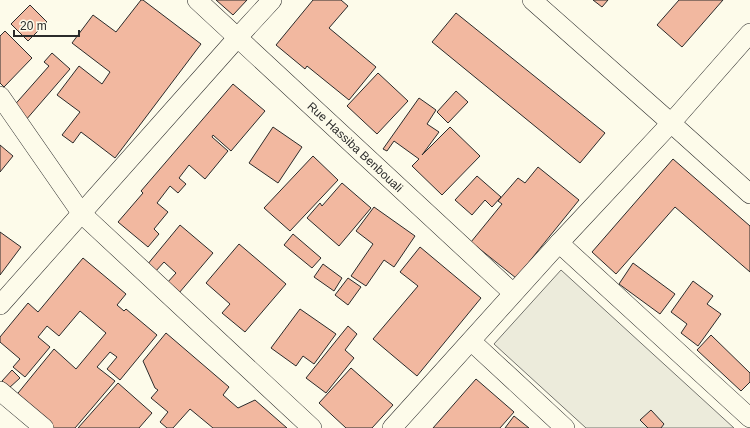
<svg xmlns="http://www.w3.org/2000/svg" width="750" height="428" font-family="Helvetica,sans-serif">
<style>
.green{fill:#ecebdb;stroke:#74746e}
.building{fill:#f2b8a0;stroke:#2b2b2b}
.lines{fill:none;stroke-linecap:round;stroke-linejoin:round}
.minor-casing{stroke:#2b2b2b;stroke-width:20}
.minor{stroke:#fdfbea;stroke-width:19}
.labels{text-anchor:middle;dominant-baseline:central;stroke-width:3;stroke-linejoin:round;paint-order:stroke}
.street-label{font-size:12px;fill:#2b2b2b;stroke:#fdfbea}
</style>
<rect width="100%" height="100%" fill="#fdfbea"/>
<polygon class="green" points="561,270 734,428 586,428 494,344"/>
<g class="building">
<polygon points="141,0 143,0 201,44 115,158 81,132 73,143 62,135 80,112 57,95 79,66 102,84 110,72 72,43 93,15 116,32"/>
<polygon points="216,0 247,0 233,15"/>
<polygon points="313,0 341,0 348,6 329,28 376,67 349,100 307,66 305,69 276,45"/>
<polygon points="593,0 608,0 602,7"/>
<polygon points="679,0 723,0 682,47 657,25"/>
<polygon points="30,5 47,22 28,41 11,24"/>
<polygon points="456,13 605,133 580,163 432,42"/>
<polygon points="5,31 32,58 4,87 0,83 0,36"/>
<polygon points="52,53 70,69 25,121 11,109 49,66 44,62"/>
<polygon points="378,73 408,101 377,134 347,106"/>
<polygon points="233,84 265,111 231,151 213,135 212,137 228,151 205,179 189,165 179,178 186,184 178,193 170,186 157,203 168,212 154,229 159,234 148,247 118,222 143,193 141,191"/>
<polygon points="456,91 468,102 448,123 437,112"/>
<polygon points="419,98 436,110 427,124 439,132 422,155 450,127 480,156 442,195 412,166 419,159 394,141 387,151 383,149"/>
<polygon points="273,127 302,147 278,183 249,163"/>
<polygon points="0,145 13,156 0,172"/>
<polygon points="313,156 338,180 290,231 264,208"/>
<polygon points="673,159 750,226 750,272 675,207 616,274 592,252"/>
<polygon points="538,167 579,200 516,278 471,242 502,204 498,201 518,178 525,183"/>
<polygon points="477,176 501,197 492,207 485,200 472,215 455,200"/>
<polygon points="342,183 371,208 339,246 307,218 320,203 322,206"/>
<polygon points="374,207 415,236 394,267 384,260 366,286 351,276 373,244 356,231"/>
<polygon points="180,225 213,253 179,293 167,283 176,273 164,262 155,272 147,265"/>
<polygon points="0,232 21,247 0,275"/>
<polygon points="293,234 321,258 312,268 284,245"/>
<polygon points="239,244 286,284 245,332 222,313 230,304 206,283"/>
<polygon points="420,247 481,298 417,376 373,339 418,286 400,272"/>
<polygon points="83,258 126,294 117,305 124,311 126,309 157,335 120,380 107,369 117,357 110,352 97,367 115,381 75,428 50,428 14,398 54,349 76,369 106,333 80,311 59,336 47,326 38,337 50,347 25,377 13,367 20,359 0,342 0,337 28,303 38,312"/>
<polygon points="633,263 675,294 660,314 619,284"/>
<polygon points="323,264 342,278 334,291 314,277"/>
<polygon points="348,278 361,287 348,305 335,295"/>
<polygon points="693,281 713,296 707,304 721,314 698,346 681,333 687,324 671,312"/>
<polygon points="300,309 336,334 314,364 303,356 296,366 271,348"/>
<polygon points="348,326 357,334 345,350 354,358 326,393 306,378"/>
<polygon points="166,333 229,387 223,395 238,408 255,400 287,428 213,428 190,409 173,428 167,428 160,422 168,412 151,398 158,390 155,388 143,361"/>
<polygon points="711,335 750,373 750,382 741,391 697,350"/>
<polygon points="351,368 393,405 372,428 346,428 319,403"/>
<polygon points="12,370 20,378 9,388 2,381"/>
<polygon points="476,379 514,412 500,428 433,428"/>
<polygon points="118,383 152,413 139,428 78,428"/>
<polygon points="651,410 664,424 661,428 648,428 640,420"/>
<polygon points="514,416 529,428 505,428"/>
</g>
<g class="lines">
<g class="minor-casing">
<g id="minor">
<polyline points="197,0 513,293"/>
<polyline points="532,0 671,123 750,194"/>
<polyline points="0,96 82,214 312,428"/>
<polyline points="559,243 750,418"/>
<polyline points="0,305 238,37 272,0"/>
<polyline points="471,341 565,428"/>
<polyline points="0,391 44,428"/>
<polyline points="392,428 559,243 671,123 750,33"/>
</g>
</g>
<use href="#minor" class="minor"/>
</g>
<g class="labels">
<g class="street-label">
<text transform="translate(355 147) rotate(43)">Rue Hassiba Benbouali</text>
</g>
</g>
<path d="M14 30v6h65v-6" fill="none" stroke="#2b2b2b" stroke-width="2"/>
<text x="20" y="30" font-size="12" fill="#2b2b2b" stroke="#fdfbea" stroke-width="3" paint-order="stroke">20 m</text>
</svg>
